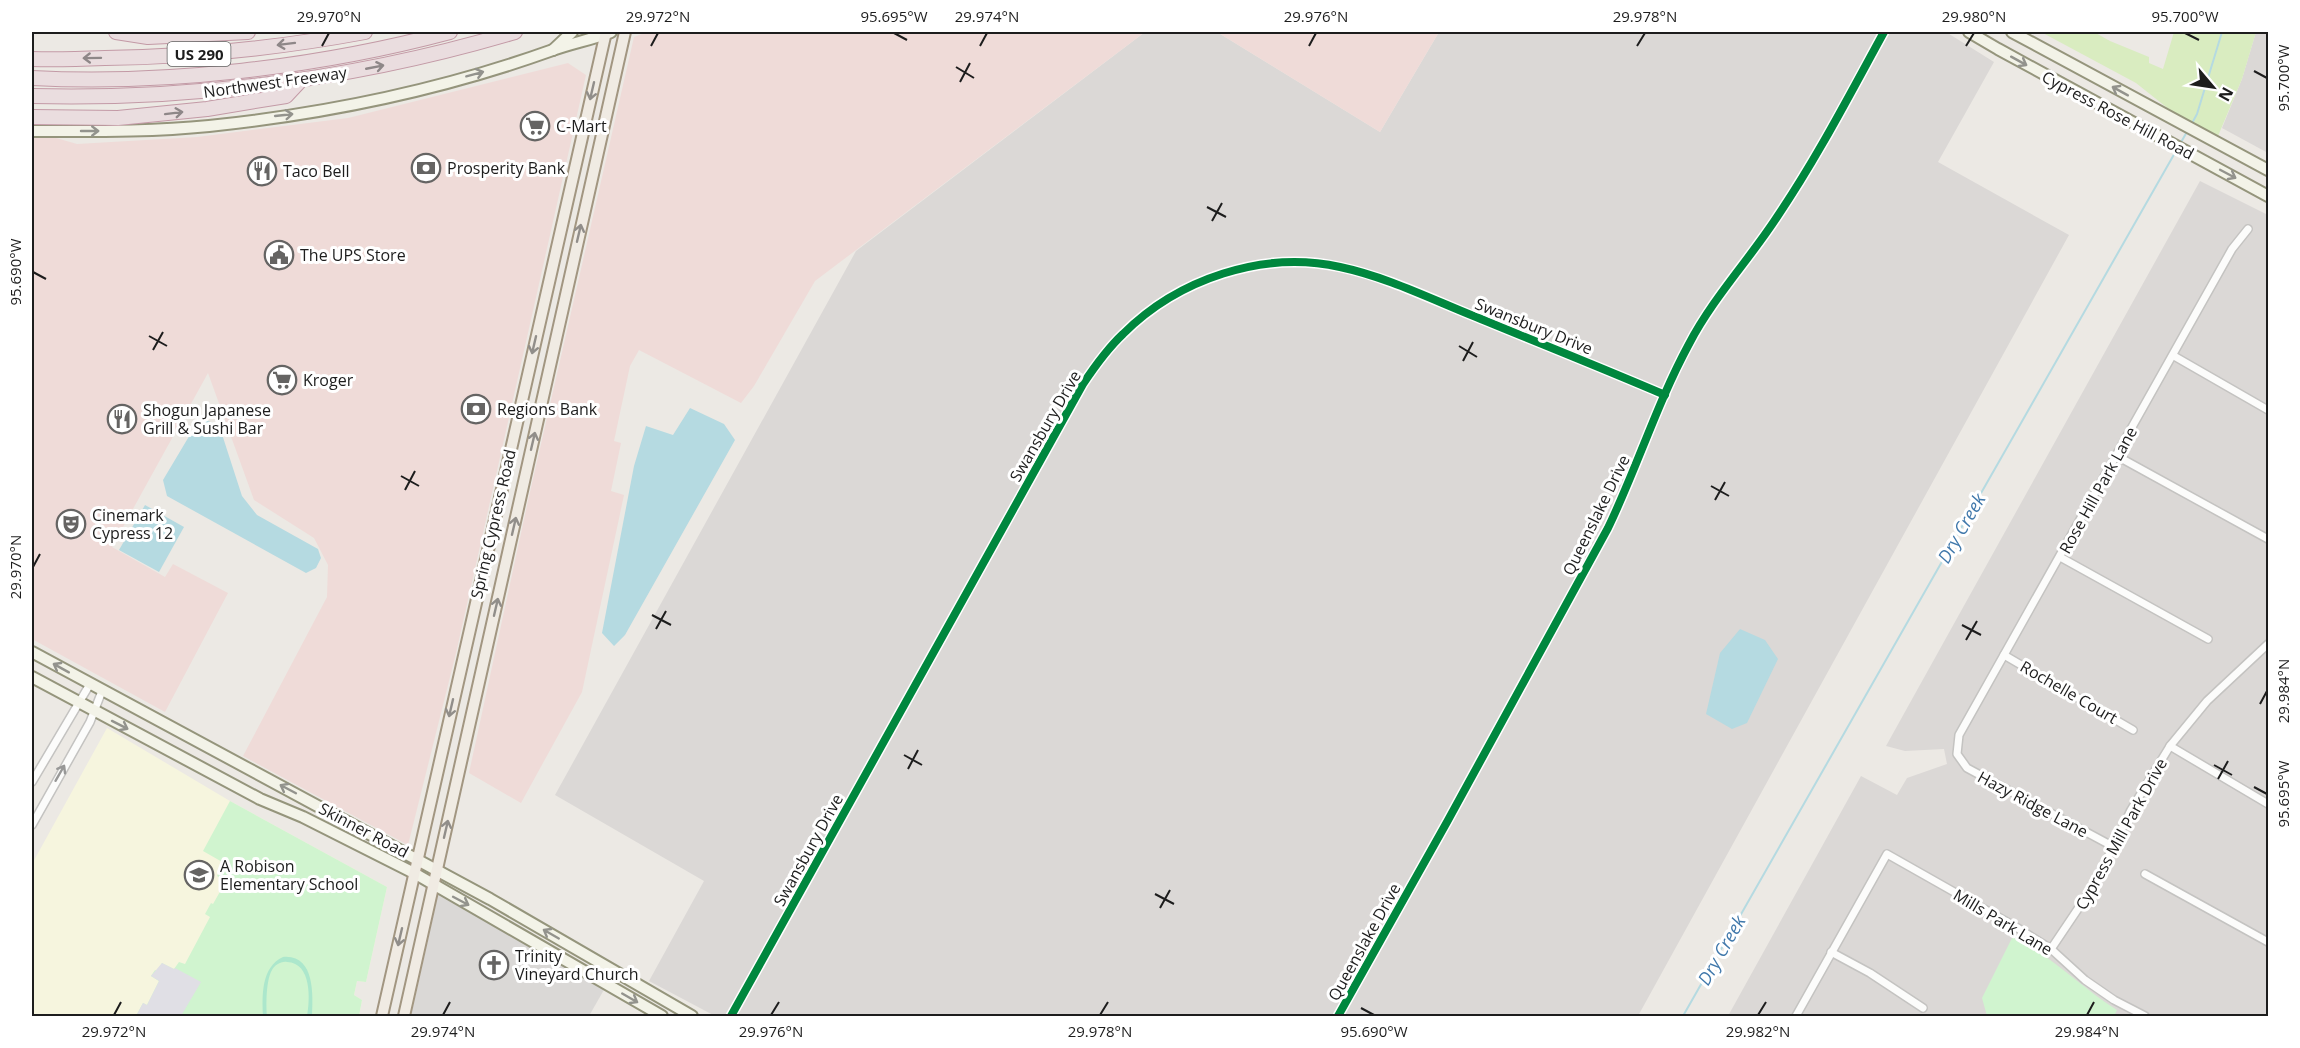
<svg xmlns="http://www.w3.org/2000/svg" width="2300" height="1048" font-family="'Open Sans',sans-serif">
<style>
.residential{fill:#dbd8d6}
.commercial{fill:#efdbd8}
.education{fill:#f6f5de}
.religious{fill:#dad8d6}
.grass{fill:#d9ecc0}
.park{fill:#d0f4cf}
.pitch{fill:#ace7cc}
.plaza{fill:#e0dfe5}
.water{fill:#b5dae1}
.lines{fill:none;stroke-linecap:round;stroke-linejoin:round}
.stream{stroke:#b5dae1;stroke-width:2}
.street-casing{stroke:#c4c3c1;stroke-width:10}
.secondary-casing{stroke:#95957c;stroke-width:14}
.primary-casing{stroke:#a29681;stroke-width:14}
.highway-casing{stroke:#c39aa6;stroke-width:16}
.street{stroke:#fcfcfb;stroke-width:7}
.secondary{stroke:#f3f3e8;stroke-width:10}
.primary{stroke:#f0ebe3;stroke-width:10}
.highway{stroke:#eadddf;stroke-width:14}
.cycleway-casing{stroke:#fff;stroke-width:11}
.cycleway{stroke:#00873e;stroke-width:8}
.oneway{stroke:#8e8788}
.oneway2{stroke:#93938d}
.oneway3{stroke:#918e8a}
.oneway4{stroke:#989897}
.ticks{fill:none;stroke:#1d1d1d;stroke-width:2}
.labels{text-anchor:middle;dominant-baseline:central;stroke-width:6;stroke-linejoin:round;paint-order:stroke}
.shield{fill:#fff;stroke:#616161;stroke-width:1.5}
.shield-label{font-size:15px;font-weight:bold;fill:#1d1d1d}
.street-label{font-size:16px;fill:#1d1d1d;stroke:#fff}
.poi-label{font-size:16px;fill:#1d1d1d;stroke:#fff;text-anchor:start}
.water-label{font-size:18px;font-style:italic;fill:#4078ab;stroke:#fff}
.neatline{fill:none;stroke:#1d1d1d;stroke-width:2}
.ticks-label{font-size:15px;text-anchor:middle;fill:#1d1d1d}
</style>
<rect width="100%" height="100%" fill="#ece9e4"/>
<g class="residential">
<polygon points="1145,32 1217,32 1380,132 1439,32 1946,32 1994,62 1938,162 2069,235 1638,1016 715,1016 649,981 704,881 555,795 856,251"/>
<polygon points="2256,32 2268,32 2268,153 2222,128 2242,79"/>
<polygon points="2200,181 2268,215 2268,1016 1728,1016 1861,776 1897,795 1907,778 1947,764 1944,749 1905,751 1886,746"/>
</g>
<g class="commercial">
<polygon points="647,32 1145,32 815,281 754,386 741,403 639,350 630,366 614,441 621,443 611,491 624,495 582,692 521,803 469,773 528,501 634,37"/>
<polygon points="1217,32 1439,32 1380,132"/>
<polygon points="568,63 586,75 456,653 408,845 243,756 327,597 328,565 314,538 254,500 208,373 112,547 165,577 173,564 228,593 165,712 32,639 32,131 77,144 197,137 348,118"/>
</g>
<polygon class="education" points="107,728 230,801 387,887 366,982 357,981 354,995 362,1000 359,1016 32,1016 32,864"/>
<polygon class="religious" points="438,895 605,988 589,1016 411,1016"/>
<polygon class="grass" points="2041,32 2094,32 2110,41 2149,57 2149,63 2163,69 2174,32 2256,32 2242,79 2218,136 2170,110 2136,83"/>
<g class="park">
<polygon points="230,801 387,887 366,982 357,981 354,995 362,1000 359,1016 136,1016 143,1003 147,1005 159,981 151,976 155,970 157,971 162,963 174,969 179,962 185,964 210,917 205,914 211,903 213,904 226,881 217,876 224,863 203,851"/>
<path d="M2013 936C2051 956 2081 987 2117 1010L2114 1016H1987L1982 998Z"/>
</g>
<path class="pitch" d="M283 957C315 954 313 995 312 1016H307C310 1000 312 963 287 962 281 961 275 965 272 970 266 980 266 1005 267 1016H263C262 996 261 967 283 957Z"/>
<polygon class="plaza" points="162,963 174,969 175,968 201,982 181,1016 136,1016 143,1003 147,1005 159,981 151,976"/>
<g class="water">
<polygon points="690,408 724,424 735,440 625,635 614,646 602,633 634,466 646,426 673,435"/>
<polygon points="205,420 219,425 242,496 257,515 318,549 321,558 316,568 306,573 167,496 163,480 194,428"/>
<polygon points="145,505 184,527 159,572 119,550"/>
<polygon points="1740,629 1765,640 1778,659 1747,723 1732,729 1706,714 1720,653"/>
</g>
<g class="lines">
<g class="stream">
<polyline points="2191,125 2197,114 2222,32"/>
<polyline points="2180,144 2188,130"/>
<polyline points="1683,1016 2176,151"/>
</g>
<g class="street-casing">
<g id="street">
<polyline points="2174,356 2268,410"/>
<polyline points="2117,456 2268,539"/>
<polyline points="2060,557 2208,639"/>
<polyline points="2004,655 2133,730"/>
<polyline points="2170,746 2268,804"/>
<polyline points="32,782 90,684"/>
<polyline points="32,825 90,722 102,691"/>
<polyline points="2114,847 1967,768 1957,754 1959,735 2232,249 2248,229"/>
<polyline points="2145,874 2268,942"/>
<polyline points="2051,949 2096,882 2131,810 2170,746 2207,701 2268,644"/>
<polyline points="1831,952 1870,973 1923,1008"/>
<path d="M731 1016 1083 384C1095 366 1107 349 1123 334 1178 279 1263 250 1340 267 1387 277 1431 299 1476 317 1539 343 1602 368 1665 395"/>
<path d="M1338 1016 1447 822 1608 528C1637 468 1657 403 1689 344 1713 298 1749 260 1777 217 1817 158 1850 94 1884 32"/>
<polyline points="1796,1016 1887,854 2016,927 2051,949 2085,980 2114,1000 2145,1016"/>
</g>
</g>
<g class="secondary-casing">
<g id="secondary">
<polyline points="1969,32 1998,49 2268,196"/>
<polyline points="2012,32 2268,170"/>
<polyline points="553,50 572,32"/>
<path d="M32 131C90 131 150 132 209 126 324 114 441 90 550 51 571 43 591 40 611 32"/>
<polyline points="32,652 490,899 692,1016"/>
<polyline points="32,677 260,799 303,817 414,873 662,1016"/>
</g>
</g>
<g class="primary-casing">
<g id="primary">
<polyline points="382,1016 606,32"/>
<polyline points="404,1016 625,32"/>
</g>
</g>
<g class="highway-casing">
<g id="highway">
<polyline points="116,32 148,37 248,32"/>
<path d="M32 59C56 60 81 59 105 58 193 57 279 48 365 32"/>
<path d="M32 78C167 85 319 67 450 32"/>
<path d="M32 96C196 100 357 79 515 32"/>
<polyline points="32,117 118,118 207,109 286,96 300,81"/>
</g>
</g>
<use href="#street" class="street"/>
<use href="#secondary" class="secondary"/>
<use href="#primary" class="primary"/>
<use href="#highway" class="highway"/>
<g class="cycleway-casing">
<g id="cycleway">
<path d="M731 1016 1083 384C1095 366 1107 349 1123 334 1178 279 1263 250 1340 267 1387 277 1431 299 1476 317 1539 343 1602 368 1665 395"/>
<path d="M1338 1016 1447 822 1608 528C1637 468 1657 403 1689 344 1713 298 1749 260 1777 217 1817 158 1850 94 1884 32"/>
</g>
</g>
<use href="#cycleway" class="cycleway"/>
</g>
<defs><path id="oneway-shaft" d="M-6 0H5M1.5-3L5.5 0L1.5 3" fill="none" stroke-width="1.6" stroke-linecap="round" stroke-linejoin="round" transform="scale(1.5)"/></defs>
<g class="oneway">
<use href="#oneway-shaft" transform="translate(286 44) rotate(173)"/>
<use href="#oneway-shaft" transform="translate(92 58) rotate(179)"/>
<use href="#oneway-shaft" transform="translate(375 67) rotate(-11)"/>
<use href="#oneway-shaft" transform="translate(174 113) rotate(-7)"/>
</g>
<g class="oneway2">
<use href="#oneway-shaft" transform="translate(2019 61) rotate(29)"/>
<use href="#oneway-shaft" transform="translate(475 74) rotate(-15)"/>
<use href="#oneway-shaft" transform="translate(2120 91) rotate(-151)"/>
<use href="#oneway-shaft" transform="translate(284 115) rotate(-6)"/>
<use href="#oneway-shaft" transform="translate(90 131)"/>
<use href="#oneway-shaft" transform="translate(2228 174) rotate(28)"/>
<use href="#oneway-shaft" transform="translate(61 668) rotate(-151)"/>
<use href="#oneway-shaft" transform="translate(120 725) rotate(27)"/>
<use href="#oneway-shaft" transform="translate(288 789) rotate(-152)"/>
<use href="#oneway-shaft" transform="translate(461 901) rotate(28)"/>
<use href="#oneway-shaft" transform="translate(551 934) rotate(-150)"/>
<use href="#oneway-shaft" transform="translate(630 998) rotate(30)"/>
</g>
<g class="oneway3">
<use href="#oneway-shaft" transform="translate(592 91) rotate(103)"/>
<use href="#oneway-shaft" transform="translate(579 233) rotate(-77)"/>
<use href="#oneway-shaft" transform="translate(534 345) rotate(103)"/>
<use href="#oneway-shaft" transform="translate(533 441) rotate(-77)"/>
<use href="#oneway-shaft" transform="translate(514 526) rotate(-77)"/>
<use href="#oneway-shaft" transform="translate(496 607) rotate(-77)"/>
<use href="#oneway-shaft" transform="translate(451 708) rotate(103)"/>
<use href="#oneway-shaft" transform="translate(446 829) rotate(-77)"/>
<use href="#oneway-shaft" transform="translate(400 937) rotate(103)"/>
</g>
<use class="oneway4" href="#oneway-shaft" transform="translate(60 773) rotate(-60)"/>
<path class="ticks" d="M894 33 907 40M2185 33 2199 40M322 46 329 33M651 46 658 33M980 46 987 33M1309 46 1316 33M1637 46 1645 33M1966 46 1974 33M956 67 974 78M2254 71 2267 78M960 82 970 63M1207 207 1226 217M1212 221 1222 203M33 272 46 279M149 336 167 346M1459 346 1477 357M153 350 163 332M1463 361 1473 342M401 476 419 486M1711 486 1729 496M405 490 415 471M1715 500 1725 482M33 567 40 554M652 615 671 625M1962 625 1981 635M656 629 666 611M1966 640 1977 621M2260 704 2267 691M904 755 922 765M2214 765 2232 775M908 769 918 750M2218 779 2228 761M2254 787 2267 794M1155 894 1174 904M1160 908 1170 890M1361 1008 1374 1015M114 1015 121 1002M443 1015 450 1002M771 1015 779 1002M1100 1015 1108 1002M1758 1015 1766 1002M2087 1015 2094 1002"/>
<defs>
<g id="supermarket-ring" transform="scale(1.5)"><circle r="9.5" fill="#fff" stroke="#656463" stroke-width="1.5"/><path d="M-6-5.5h2.5l.6 2H6L4.5 2H-2.5L-4.4-4H-6ZM-1.5 3.2a1.3 1.3 0 1 0 .1 0ZM3 3.2a1.3 1.3 0 1 0 .1 0Z" fill="#656463"/></g>
<g id="bank-ring" transform="scale(1.5)"><circle r="9.5" fill="#fff" stroke="#656463" stroke-width="1.5"/><path d="M-6-4H6V4H-6ZM0-2.3a2.3 2.3 0 1 0 0 4.6a2.3 2.3 0 1 0 0-4.6Z" fill="#656463"/></g>
<g id="restaurant-ring" transform="scale(1.5)"><circle r="9.5" fill="#fff" stroke="#656463" stroke-width="1.5"/><path d="M-5-6h1v4h1v-4h1v4h1v-4h1v5L-1.5 .5V6h-2V.5L-5-1ZM5-6V6H3V1.5H1.5Q1.5-4 5-6Z" fill="#656463"/></g>
<g id="civic-ring" transform="scale(1.5)"><circle r="9.5" fill="#fff" stroke="#656463" stroke-width="1.5"/><path d="M-.6-6.5H3V-4.5H.6V-3L4-1V1h2V6H-6V1h2V-1L-.6-3ZM-1.2 2.5V6h2.4V2.5Z" fill="#656463"/></g>
<g id="theatre-ring" transform="scale(1.5)"><circle r="9.5" fill="#fff" stroke="#656463" stroke-width="1.5"/><path d="M-5-5.5Q0-4 5-5.5V0Q5 5 0 6Q-5 5-5 0ZM-3.3-2.5H-1v1.5H-3.3ZM1-2.5H3.3v1.5H1ZM-2.8 1Q0 5.5 2.8 1Z" fill="#656463"/></g>
<g id="school-ring" transform="scale(1.5)"><circle r="9.5" fill="#fff" stroke="#656463" stroke-width="1.5"/><path d="M0-5L7-2L0 1L-7-2ZM-4 1L0 2.5L4 1V4Q0 6-4 4Z" fill="#656463"/></g>
<g id="church-ring" transform="scale(1.5)"><circle r="9.5" fill="#fff" stroke="#656463" stroke-width="1.5"/><path d="M-1.2-6h2.4v3.5h3.3v2.4h-3.3V6h-2.4V-.1h-3.3v-2.4h3.3Z" fill="#656463"/></g>
</defs>
<g fill-rule="evenodd">
<use href="#supermarket-ring" x="535" y="126"/>
<use href="#bank-ring" x="426" y="168"/>
<use href="#restaurant-ring" x="262" y="171"/>
<use href="#civic-ring" x="279" y="255"/>
<use href="#supermarket-ring" x="282" y="380"/>
<use href="#bank-ring" x="476" y="409"/>
<use href="#restaurant-ring" x="122" y="419"/>
<use href="#theatre-ring" x="71" y="524"/>
<use href="#school-ring" x="199" y="875"/>
<use href="#church-ring" x="494" y="965"/>
</g>
<g class="labels">
<rect class="shield" x="167.5" y="42" width="63" height="24" rx="4.5"/>
<g class="shield-label">
<text x="199" y="54">US 290</text>
</g>
<g class="street-label">
<text transform="translate(275 82) rotate(-8)">Northwest Freeway</text>
<text transform="translate(2118 115) rotate(28)">Cypress Rose Hill Road</text>
<text transform="translate(1534 326) rotate(22)">Swansbury Drive</text>
<text transform="translate(1045 426) rotate(-60)">Swansbury Drive</text>
<text transform="translate(2098 490) rotate(-61)">Rose Hill Park Lane</text>
<text transform="translate(1596 515) rotate(-64)">Queenslake Drive</text>
<text transform="translate(493 524) rotate(-77)">Spring Cypress Road</text>
<text transform="translate(2069 692) rotate(30)">Rochelle Court</text>
<text transform="translate(2033 804) rotate(28)">Hazy Ridge Lane</text>
<text transform="translate(364 830) rotate(28)">Skinner Road</text>
<text transform="translate(2121 834) rotate(-61)">Cypress Mill Park Drive</text>
<text transform="translate(808 850) rotate(-61)">Swansbury Drive</text>
<text transform="translate(2003 922) rotate(31)">Mills Park Lane</text>
<text transform="translate(1364 942) rotate(-61)">Queenslake Drive</text>
</g>
<g class="poi-label">
<text x="556" y="126">C-Mart</text>
<text x="447" y="168">Prosperity Bank</text>
<text x="283" y="171">Taco Bell</text>
<text x="300" y="255">The UPS Store</text>
<text x="303" y="380">Kroger</text>
<text x="497" y="409">Regions Bank</text>
<text x="143" y="410">Shogun Japanese<tspan x="143" dy="18">Grill &amp; Sushi Bar</tspan></text>
<text x="92" y="515">Cinemark<tspan x="92" dy="18">Cypress 12</tspan></text>
<text x="220" y="866">A Robison<tspan x="220" dy="18">Elementary School</tspan></text>
<text x="515" y="956">Trinity<tspan x="515" dy="18">Vineyard Church</tspan></text>
</g>
<g class="water-label">
<text transform="translate(1961 528) rotate(-60)">Dry Creek</text>
<text transform="translate(1721 950) rotate(-60)">Dry Creek</text>
</g>
</g>
<rect width="2300" height="1048" fill="none" stroke="#ffffff" stroke-width="66"/>
<g transform="translate(2213 87) rotate(119)" stroke="#ffffff" stroke-width="4.5" paint-order="stroke">
<path d="M0-4.5L10 22L0 15L-10 22Z" fill="#1d1d1d"/>
<text y="-9" font-size="16" font-weight="bold" text-anchor="middle" fill="#1d1d1d">N</text>
</g>
<rect x="33" y="33" width="2234" height="982" class="neatline"/>
<g class="ticks-label">
<text x="329" y="22">29.970°N</text>
<text x="658" y="22">29.972°N</text>
<text x="894" y="22">95.695°W</text>
<text x="987" y="22">29.974°N</text>
<text x="1316" y="22">29.976°N</text>
<text x="1645" y="22">29.978°N</text>
<text x="1974" y="22">29.980°N</text>
<text x="2185" y="22">95.700°W</text>
<text transform="translate(2284 78) rotate(-90)" y="5">95.700°W</text>
<text transform="translate(16 272) rotate(-90)" y="5">95.690°W</text>
<text transform="translate(16 567) rotate(-90)" y="5">29.970°N</text>
<text transform="translate(2284 691) rotate(-90)" y="5">29.984°N</text>
<text transform="translate(2284 794) rotate(-90)" y="5">95.695°W</text>
<text x="114" y="1037">29.972°N</text>
<text x="443" y="1037">29.974°N</text>
<text x="771" y="1037">29.976°N</text>
<text x="1100" y="1037">29.978°N</text>
<text x="1374" y="1037">95.690°W</text>
<text x="1758" y="1037">29.982°N</text>
<text x="2087" y="1037">29.984°N</text>
</g>
</svg>
